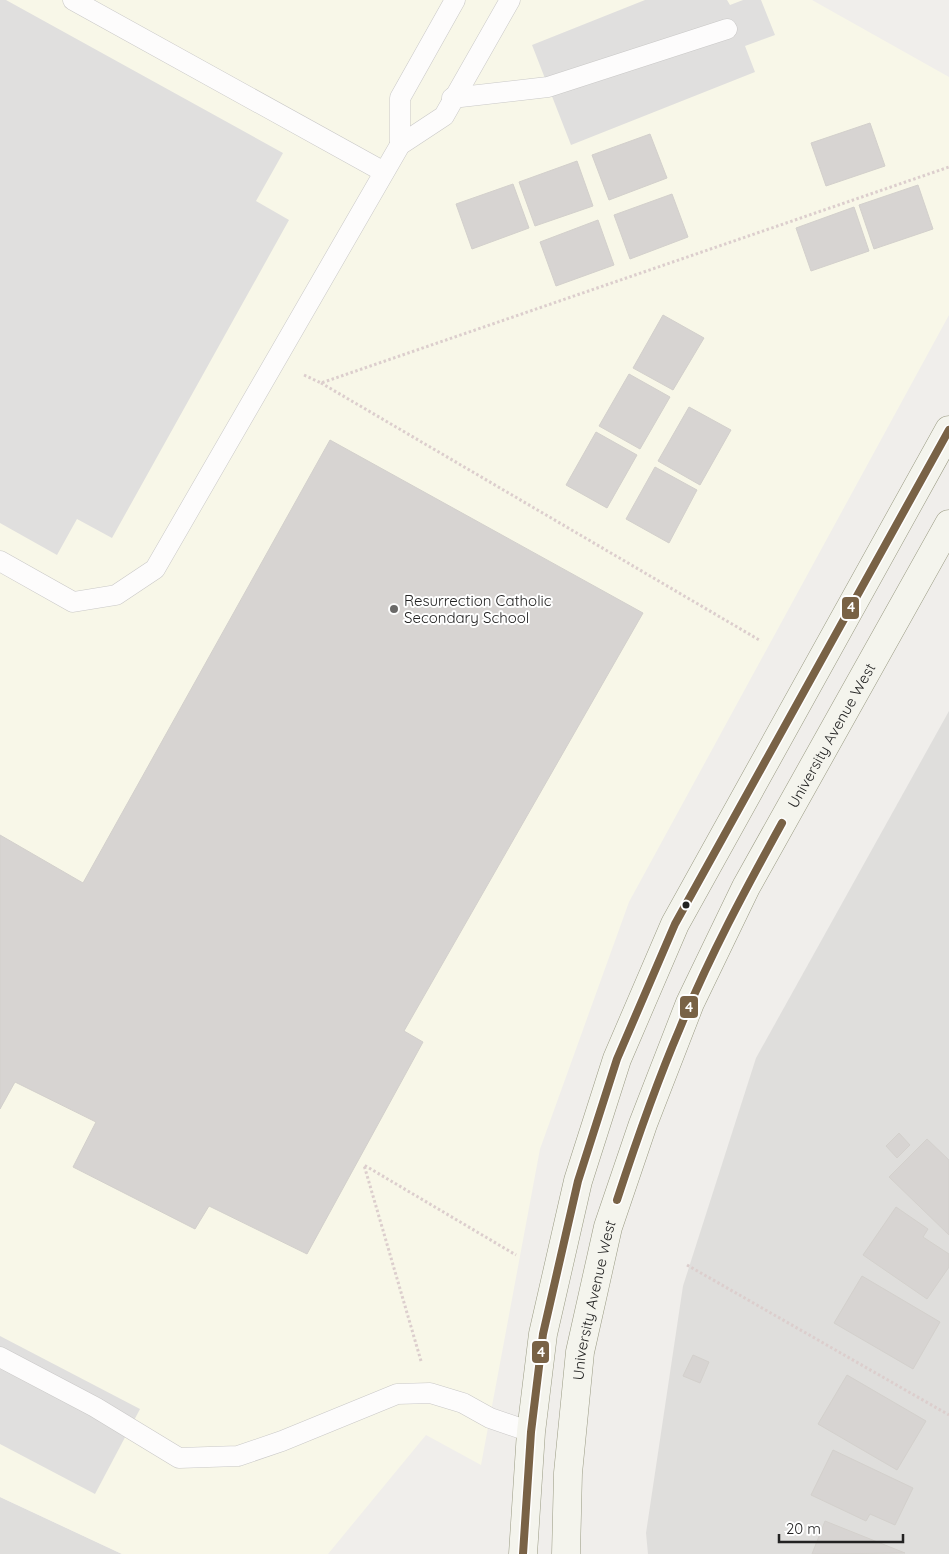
<svg xmlns="http://www.w3.org/2000/svg" width="949" height="1554" font-family="Quicksand,sans-serif">
<style>
.residential{fill:#dfdedc}
.education{fill:#f8f7e8}
.parking{fill:#e0dfde}
.building{fill:#d7d4d2;stroke:#d3d0cc}
.lines{fill:none;stroke-linecap:round;stroke-linejoin:round}
.service-casing{stroke:#c9c8c7;stroke-width:21}
.secondary-casing{stroke:#999a82;stroke-width:29}
.path{stroke:#dccecd;stroke-width:3;stroke-dasharray:2.5 2.5;stroke-linecap:butt}
.service{stroke:#fdfcfc;stroke-width:20}
.secondary{stroke:#f4f4ed;stroke-width:28}
.bus-1-casing{stroke:#fff;stroke-width:11}
.bus-1{stroke:#796246;stroke-width:8}
.poi-dot{fill:#6a6968;stroke:#fff;stroke-width:2}
.bus-dot{fill:#222;stroke:#fff;stroke-width:2}
.labels{text-anchor:middle;dominant-baseline:central;stroke-width:4;stroke-linejoin:round;paint-order:stroke}
.poi-label{font-size:15px;fill:#222;stroke:#fff;text-anchor:start}
.street-label{font-size:15px;fill:#222;stroke:#fff}
.line-badge{stroke:#fff;stroke-width:2}
.badge-label{font-size:14px;text-anchor:middle;font-weight:bold;fill:#fff}
</style>
<rect width="100%" height="100%" fill="#f0eeeb"/>
<g class="residential">
<polygon points="949,711 949,1554 648,1554 646,1533 683,1286 756,1058"/>
<polygon points="0,1497 122,1554 0,1554"/>
</g>
<polygon class="education" points="0,0 812,0 949,77 949,315 629,902 540,1149 481,1465 426,1435 328,1554 122,1554 0,1497"/>
<g class="parking">
<polygon points="0,0 6,0 283,153 256,201 289,220 112,538 77,519 57,555 0,523"/>
<polygon points="645,0 727,0 730,5 743,0 761,0 775,35 745,46 755,72 571,145 532,45"/>
<polygon points="0,1336 140,1409 95,1494 0,1444"/>
</g>
<g class="building">
<polygon points="870,123 885,166 826,186 811,143"/>
<polygon points="650,134 667,178 609,200 592,155"/>
<polygon points="577,161 593,206 535,226 519,182"/>
<polygon points="513,184 529,228 472,249 456,204"/>
<polygon points="918,185 933,229 874,249 859,205"/>
<polygon points="672,194 688,237 630,259 614,215"/>
<polygon points="854,207 869,251 811,271 796,228"/>
<polygon points="598,220 614,265 556,286 540,242"/>
<polygon points="663,315 704,338 673,390 633,368"/>
<polygon points="629,374 670,397 640,449 599,426"/>
<polygon points="689,407 731,430 700,485 658,461"/>
<polygon points="596,432 637,455 607,508 566,485"/>
<polygon points="330,440 643,613 404,1031 423,1042 307,1254 209,1206 195,1229 73,1167 96,1122 15,1082 0,1109 0,835 83,883"/>
<polygon points="655,467 697,490 669,543 626,519"/>
<polygon points="899,1133 910,1145 897,1158 886,1146"/>
<polygon points="927,1139 949,1160 949,1235 889,1177"/>
<polygon points="896,1207 928,1229 923,1237 949,1254 949,1267 927,1299 863,1255"/>
<polygon points="862,1276 940,1322 913,1369 834,1323"/>
<polygon points="693,1355 709,1362 700,1383 683,1376"/>
<polygon points="847,1375 926,1421 897,1470 818,1424"/>
<polygon points="833,1450 913,1488 895,1525 870,1514 866,1521 811,1495"/>
<polygon points="825,1521 905,1553 812,1554"/>
</g>
<g class="lines">
<g class="service-casing">
<g id="service">
<polyline points="73,0 384,172"/>
<polyline points="452,98 548,87 727,29"/>
<polyline points="400,145 400,98 455,0"/>
<polyline points="0,561 73,602 116,595 155,569 400,145 444,116 510,0"/>
<polyline points="0,1357 95,1407 179,1458 238,1456 282,1441 397,1394 430,1393 463,1403 490,1418 531,1432"/>
</g>
</g>
<g class="secondary-casing">
<g id="secondary">
<polyline points="523,1554 531,1432 543,1334 578,1181 617,1059 675,924 949,430"/>
<path id="s1" d="M566 1554 568 1473 580 1352 608 1227 643 1124 690 1003 746 887 949 524"/>
</g>
</g>
<g class="path">
<polyline points="304,375 321,383 949,167"/>
<polyline points="321,383 761,641"/>
<polyline points="687,1265 949,1415"/>
<polyline points="421,1361 364,1165 516,1255"/>
</g>
<use href="#service" class="service"/>
<use href="#secondary" class="secondary"/>
<g class="bus-1-casing">
<g id="bus-1">
<path d="M617 1200C636 1142 656 1084 680 1028 709 957 745 890 782 823"/>
<polyline points="523,1554 531,1432 543,1334 578,1181 617,1059 675,924 949,430"/>
</g>
</g>
<use href="#bus-1" class="bus-1"/>
</g>
<circle class="poi-dot" cx="394" cy="609" r="5"/>
<circle class="bus-dot" cx="686" cy="905" r="4.5"/>
<g class="labels">
<g class="poi-label">
<text x="404" y="600">Resurrection Catholic<tspan x="404" dy="17">Secondary School</tspan></text>
</g>
<g class="street-label">
<text stroke="none"><textPath href="#s1" startOffset="872">University Avenue West</textPath></text>
<text stroke="none"><textPath href="#s1" startOffset="256">University Avenue West</textPath></text>
</g>
</g>
<g class="line-badge">
<rect x="841" y="596" width="19" height="24" rx="5" fill="#796246"/>
<rect x="679" y="995" width="20" height="24" rx="5" fill="#796246"/>
<rect x="531" y="1340" width="19" height="24" rx="5" fill="#796246"/>
</g>
<g class="badge-label">
<text x="851" y="612">4</text>
<text x="689" y="1012">4</text>
<text x="541" y="1357">4</text>
</g>
<path d="M779 1534v8h124v-8" fill="none" stroke="#222222" stroke-width="2.5"/>
<text x="786" y="1534" font-size="15" fill="#222222" stroke="#ffffff" stroke-width="4" paint-order="stroke">20 m</text>
</svg>
